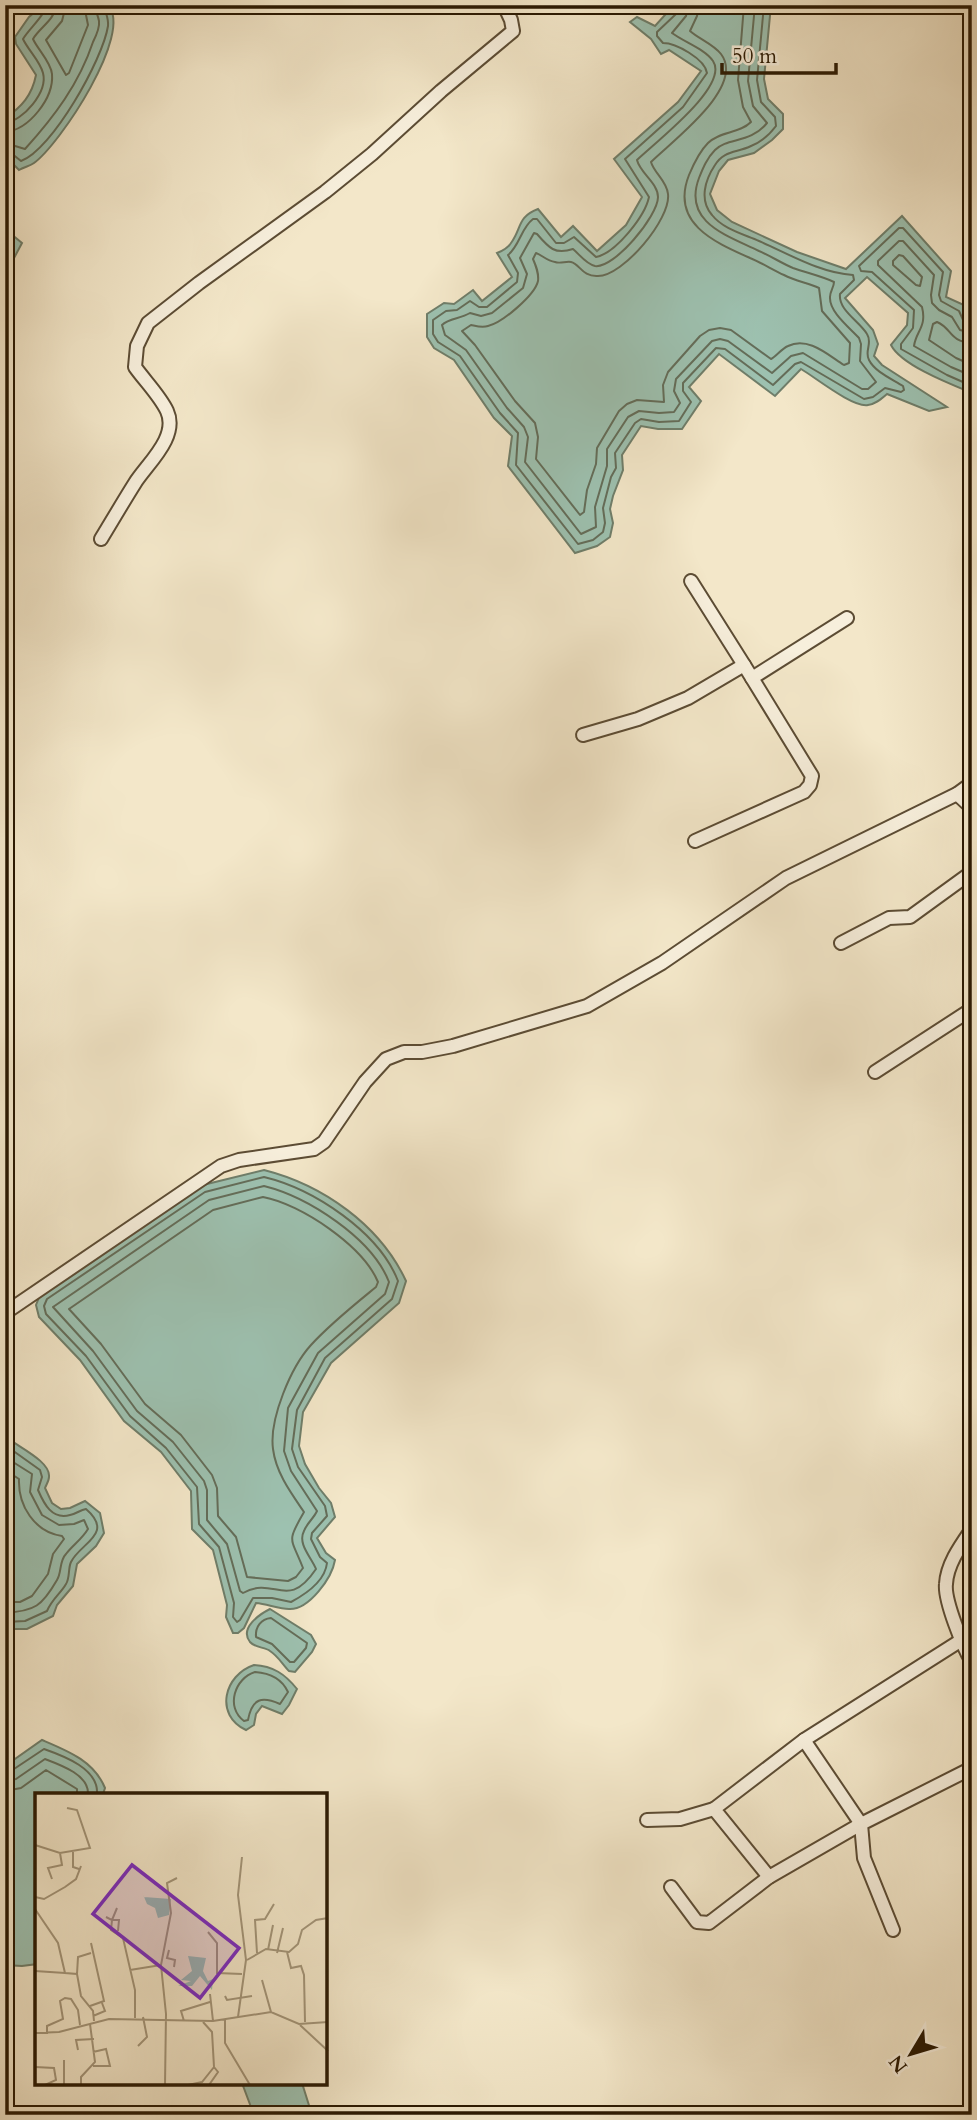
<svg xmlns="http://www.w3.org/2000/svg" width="977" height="2120" font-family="Cardo,serif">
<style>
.water{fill:#9dc1b0;stroke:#6f7e6a;stroke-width:2}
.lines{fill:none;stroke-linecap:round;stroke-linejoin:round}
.shore{stroke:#646d59;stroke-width:2}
.minor-casing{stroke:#5c4c34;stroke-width:16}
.minor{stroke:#f7efdc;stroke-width:12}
.inset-road{fill:none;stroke:#a39579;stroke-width:2}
.view{fill:#7b2cbf;fill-opacity:0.15;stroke:#7b2cbf;stroke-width:3.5}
.inset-edge{fill:none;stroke:#2a1902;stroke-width:3.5}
</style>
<rect width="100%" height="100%" fill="#f3e7c9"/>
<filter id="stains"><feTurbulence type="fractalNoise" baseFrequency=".00286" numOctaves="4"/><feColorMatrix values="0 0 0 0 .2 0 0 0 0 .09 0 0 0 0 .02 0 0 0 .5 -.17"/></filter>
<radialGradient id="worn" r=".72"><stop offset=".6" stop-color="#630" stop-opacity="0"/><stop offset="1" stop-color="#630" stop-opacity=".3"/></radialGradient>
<g class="water">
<path d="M43 5H108C134 33 60 144 34 163 30 166 24 167 19 170L5 156V118C22 107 32 95 36 75L16 44 15 37 29 17Z"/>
<path d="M674 5H771L764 79 768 99 783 114V129L772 140 754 153 728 160 719 171 710 194 717 210 732 222 797 252 846 269 902 216 951 271 946 297 966 306 972 330V393C950 384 901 365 891 345L907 325 908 313 867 277 845 298 873 330 878 344 874 356 882 365 947 407 929 411 887 394C881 399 876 404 868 405 853 408 815 377 801 369L775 396 719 354 689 387 701 401 682 429H658L641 426 622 455 623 470 613 496 610 509 613 523 610 537 597 546 575 553 508 466 512 436 494 418 454 360 434 348 427 337V314L444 303 454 304 473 290 482 301 512 277 497 253C502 251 508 248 511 243 522 228 517 217 538 209L561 237 573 226 597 251 626 225 642 197 614 159 678 102 701 71 669 50 661 54 651 39 630 22 637 17 655 26Z"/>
<polygon points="5,229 22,243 5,275"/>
<path d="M264 1170C323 1185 380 1225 406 1281L399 1303 331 1363 303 1412 299 1446 305 1464 319 1488 331 1503 335 1517 317 1538 326 1553 335 1560C332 1578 309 1610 289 1609 279 1609 267 1604 256 1603L244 1628 238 1633H233L226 1617 227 1605 213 1550 192 1529 191 1491 161 1452 124 1421 80 1360 39 1317 36 1305 40 1295 203 1185Z"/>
<path d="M5 1436C16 1446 51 1461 49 1477 49 1481 46 1485 45 1488L52 1503 61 1509 70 1508 85 1501 100 1513 104 1533 96 1546 77 1564 73 1586 57 1605 53 1616 27 1629H5Z"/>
<path d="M270 1609 311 1635 316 1644 312 1652 295 1672 289 1671C283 1665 278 1656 270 1651 265 1647 255 1648 250 1642 239 1628 260 1614 270 1609Z"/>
<path d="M254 1665C273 1666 285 1674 297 1689L289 1705 282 1714 262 1706 256 1714 254 1725 246 1730C214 1715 224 1675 254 1665Z"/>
<path d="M42 1740C68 1751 94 1761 105 1788L103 1794H37V1964L22 1966 5 1965V1766Z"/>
<polygon points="242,2083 302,2083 312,2115 254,2115"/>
</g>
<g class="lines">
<g class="shore">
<polyline points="66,5 62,21 46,40 66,75 69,73 88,25 84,5"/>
<path d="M679 5 676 14 657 32V36L663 43C676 43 705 59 707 73L683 107 625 159 649 197C645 216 616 253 596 257L574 237 564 243H556L537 219H533C521 228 520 245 508 255L518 273 517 282 487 307H479L470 301 457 310 446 311 433 320V334L438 342 460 356 500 413 518 433 516 465 578 544 593 540 603 532 605 523 603 508 611 477 616 468 615 453 635 423 641 419 659 422 679 421 691 402 683 391V383L716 348 725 349 773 385 795 364 801 362 864 399 873 397 885 388 901 392 904 390 903 386C892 379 875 372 869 360 864 351 873 343 867 334 859 321 838 310 840 294L854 280 853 275C820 273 789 254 759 241 743 234 723 229 712 215 699 200 705 180 715 165 724 150 737 153 751 146 761 142 770 134 776 126L775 117 761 102 757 80 764 5"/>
<path d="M688 5 686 16 672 33C684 42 705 49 713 61 730 86 653 144 637 160 640 173 658 183 658 197 658 216 614 269 595 266 586 264 580 255 573 249 555 255 549 248 537 234L534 233 520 258 527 274 523 288 492 313 481 316 470 313C460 319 449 318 442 325L445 335 466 350 507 408 524 427 528 437 525 462 581 534 596 527 595 507 607 466V449L628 417 639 411 659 413 674 412 680 403 674 391 676 379 712 341 720 339 728 341 772 373 791 356 803 353 862 389H868L876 382 860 361 861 344 859 338C850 328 829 312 830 297 830 291 834 287 834 282 821 276 807 273 793 268 781 263 771 256 759 251 729 236 682 223 699 178 703 168 707 158 715 150 728 137 750 144 767 123L753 106 748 81 755 5"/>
<path d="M699 5 697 16 690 31C699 39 713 44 721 54 746 87 672 141 651 162 654 173 667 181 668 194 671 219 623 276 598 276 582 277 580 264 571 262 566 261 560 264 555 262 547 261 542 255 536 253L533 259C536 266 539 273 538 281 535 295 502 323 488 326 482 328 476 326 471 325L462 331 475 345 515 401 535 423 538 437 536 459 580 515 584 512 587 490 596 464 597 448 619 411 627 404 637 400 664 402 663 385 668 372 700 336 709 330 720 328 731 330 771 359C777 356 781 349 788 346 808 336 828 355 844 365L849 363 850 343 822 311 819 288C808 283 795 281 784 275 773 270 762 263 750 258 714 242 670 223 689 175 694 163 699 152 708 143 720 131 739 134 751 122L743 107 738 80 744 5"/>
<path d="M5 123C23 121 48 92 43 73 40 61 28 50 23 39 29 29 45 15 47 5"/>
<path d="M5 132C29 130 54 98 52 74 51 62 38 50 33 39 40 27 55 20 56 5"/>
<path d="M5 143 25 149C54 117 79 84 93 42 96 36 100 28 99 21 98 15 95 11 95 5"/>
<path d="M5 152 11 153 21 161C52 150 103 59 108 26 109 18 105 13 104 5"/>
<polygon points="899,255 903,256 922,277 920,286 916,285 893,265 893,261"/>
<polyline points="972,324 964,322 959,311 941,301 939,295 943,272 903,228 899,228 859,266 861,271 872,272 914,310 913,328 901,344 901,349 947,375 972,386"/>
<path d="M972 333 960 330 952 317 939 310 932 303 931 295 934 275 903 241H899L878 261V265L922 307C927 327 916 331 914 346L951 367 972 376"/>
<path d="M972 343C949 342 952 328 937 322L933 324 929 340 956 358 972 365"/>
<path d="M264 1177C314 1189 379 1232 398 1281L392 1299 325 1358 297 1410 292 1449 298 1467 325 1506 327 1516 312 1533 311 1539 320 1557 327 1563C325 1581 306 1594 291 1602L272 1598H253L240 1620 237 1622 233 1617 234 1603 219 1547 199 1524 197 1487 166 1448 130 1416 86 1356 46 1314 44 1306 47 1299 205 1192Z"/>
<path d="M264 1186C308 1197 372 1238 389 1282L385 1294 318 1353 288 1408 284 1451 291 1471 317 1511C314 1518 307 1523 304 1531 297 1544 312 1558 316 1569 287 1612 275 1575 243 1593L240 1591 227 1544 207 1520V1490L204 1481 173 1442 137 1411 93 1351 53 1307 209 1200Z"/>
<path d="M263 1197C301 1204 363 1246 378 1282L376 1287C354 1305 330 1324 311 1345 291 1367 269 1419 273 1449 276 1473 291 1493 304 1512 286 1543 291 1537 303 1568L296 1577 288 1581 247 1577 236 1537 218 1516 217 1488 212 1475 181 1435 145 1404 101 1344 69 1309 213 1210Z"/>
<path d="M5 1445 40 1470 42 1477 38 1490C44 1504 52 1520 70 1515 76 1514 80 1510 86 1509 115 1534 80 1543 71 1562 68 1568 70 1578 66 1584 61 1593 52 1599 47 1611L25 1621 5 1622"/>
<path d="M5 1457 32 1474 30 1492 42 1515 59 1525 74 1524 84 1520 88 1529C82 1539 73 1545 66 1554 59 1561 62 1572 57 1580 42 1606 35 1611 5 1613"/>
<path d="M5 1470 19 1479C18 1505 34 1532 62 1536L64 1539 53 1554 48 1574 32 1596 20 1602H5"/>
<path d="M271 1618 307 1643 306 1648 294 1662H290L272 1644 256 1637C255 1627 261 1619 271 1618Z"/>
<path d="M255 1672C269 1673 282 1679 288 1692L280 1704C262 1696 252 1698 248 1720L244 1721C225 1707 235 1678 255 1672Z"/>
<path d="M5 1772 11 1771 44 1749C64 1756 99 1769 97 1794"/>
<path d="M5 1781 16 1779 45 1759C61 1765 89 1775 88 1794"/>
<polyline points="5,1791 21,1788 46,1770 77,1789 77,1794"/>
</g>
<g class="minor-casing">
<g id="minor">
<path d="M101 539C112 521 123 502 135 483 147 464 179 437 167 411 160 396 145 381 135 367L137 346 148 323 199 283 325 192 372 154 441 91 513 31 511 20 504 5"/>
<polyline points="691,581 744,665"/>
<polyline points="583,735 638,719 688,698 744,665 752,678"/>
<polyline points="957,794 972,808"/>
<polyline points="695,841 804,792 810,785 812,776 752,678 847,618"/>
<polyline points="841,943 889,918 910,917 972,872"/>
<polyline points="875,1072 972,1009"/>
<polyline points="5,1313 221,1166 239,1160 314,1149 324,1142 365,1082 386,1059 404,1052 422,1052 453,1046 587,1006 662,963 786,878 957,794 972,783"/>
<path d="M972 1529C961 1545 947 1564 946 1584 944 1600 963 1647 972 1662"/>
<polyline points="647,1820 680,1819 714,1809"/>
<polyline points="769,1877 714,1809 804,1740"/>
<polyline points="671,1887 697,1922 709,1923 769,1877 861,1824 804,1740 960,1641"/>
<polyline points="893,1930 864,1858 861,1824 972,1768"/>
</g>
</g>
<use href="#minor" class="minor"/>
</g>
<g transform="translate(35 1793)">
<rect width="292" height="292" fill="#f3e7c9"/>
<path d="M107 99 109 104 136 106 134 122 123 125 120 115 112 111ZM153 163 171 165 168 178 173 188 178 186 177 197 165 183 157 193H143L156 188 146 187 157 178Z" fill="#9dc1b0"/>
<path class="inset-road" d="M0 52 25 60 55 55 42 17 32 15M38 59V74L44 76M17 86 13 75 27 72 25 60M0 104 9 106 30 94 41 86 46 73M82 115 77 127H84L83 138M0 116 23 150 30 180 42 181 46 203 58 218 59 228M71 124 77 127 76 137 88 145 100 197V225M173 139 182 150V180L207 181M134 157 132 165 140 167 139 174M233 157 238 132M252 159 256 175 266 173 269 182 270 229M222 160 220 127 230 126 239 111M242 160 248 135M212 167 231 156 254 159 263 151 267 137 281 127 293 125M95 177 126 172M0 178 30 180M42 181 43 164 56 160M227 187 236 219M175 201 178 228M190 203 192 207 217 203M55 213 69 208 56 150M58 223 70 218 67 210M203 224 211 167 203 102 207 64M190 226V250L215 292M149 228 146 218 175 209M265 232 293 258M0 240 24 239 74 226 178 228 236 219 264 231 293 229M12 241V233L28 226 25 208 30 205 36 206 43 217 45 232M103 253 112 244 108 224M43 257 41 247 59 246M58 273H75L71 256 58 259M0 274 19 275 21 287 10 292M29 292V267M46 292V284L60 269 55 231M130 292 131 221 126 172 136 120 132 90 142 85M153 292 167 289 179 274 177 239 168 229M174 292 183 279 179 274"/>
<path class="view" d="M97 72 204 155 165 205 58 121Z"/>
<rect width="292" height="292" class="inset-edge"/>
</g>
<rect width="977" height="2120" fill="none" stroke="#f3e7c9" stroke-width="28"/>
<rect x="7" y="7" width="963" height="2106" fill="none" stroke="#2a1902" stroke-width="3.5"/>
<rect x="14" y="14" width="949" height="2092" fill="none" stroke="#2a1902" stroke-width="2"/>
<g transform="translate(911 2054) rotate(232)" stroke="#f7efdc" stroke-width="5" paint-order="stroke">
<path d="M0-5L12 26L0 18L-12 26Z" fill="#2a1902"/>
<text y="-10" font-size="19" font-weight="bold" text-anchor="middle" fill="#2a1902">N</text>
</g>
<path d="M722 63v10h114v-10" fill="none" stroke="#2a1902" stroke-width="3.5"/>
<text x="732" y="63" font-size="21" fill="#2a1902" stroke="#f7efdc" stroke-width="5" paint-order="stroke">50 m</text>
<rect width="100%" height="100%" filter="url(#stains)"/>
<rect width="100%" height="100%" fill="url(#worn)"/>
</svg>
